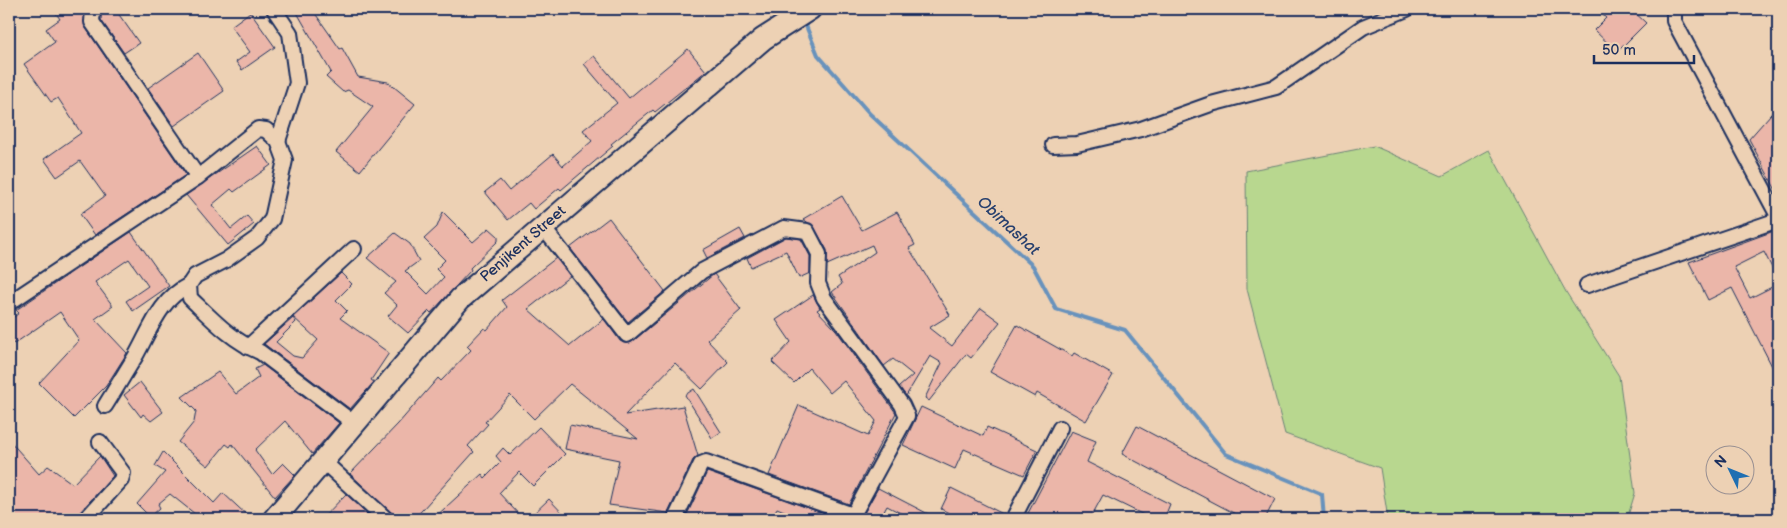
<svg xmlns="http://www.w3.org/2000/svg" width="1787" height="528" font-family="'Balsamiq Sans',sans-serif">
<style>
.green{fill:#b8d78f;stroke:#6a8376}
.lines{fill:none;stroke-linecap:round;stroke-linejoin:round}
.stream{stroke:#6892bc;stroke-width:4}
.building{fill:#ebb6a9;stroke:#1b2f5e}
.street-casing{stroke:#1b2f5e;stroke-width:18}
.primary-casing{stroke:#1b2f5e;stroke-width:25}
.street{stroke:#edd1b4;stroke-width:14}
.primary{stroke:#edd1b4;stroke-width:21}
.labels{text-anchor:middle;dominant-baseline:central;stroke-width:5;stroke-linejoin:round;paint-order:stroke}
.street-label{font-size:15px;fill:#1b2f5e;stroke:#edd1b4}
.water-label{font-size:16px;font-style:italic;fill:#28406e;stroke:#edd1b4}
</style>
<rect width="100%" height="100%" fill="#edd1b4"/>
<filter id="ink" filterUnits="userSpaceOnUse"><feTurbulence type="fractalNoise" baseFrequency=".02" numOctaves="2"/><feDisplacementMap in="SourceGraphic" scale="10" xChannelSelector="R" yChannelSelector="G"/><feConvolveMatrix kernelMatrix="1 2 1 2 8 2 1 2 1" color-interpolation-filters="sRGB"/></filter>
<g filter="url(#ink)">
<polygon class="green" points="1374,146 1442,176 1489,150 1566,292 1619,376 1635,493 1627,519 1388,519 1380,468 1285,434 1247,289 1246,171"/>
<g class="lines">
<polyline class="stream" points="804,21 818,55 870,114 1033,266 1056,309 1125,330 1226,454 1322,494 1324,519"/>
</g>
<g class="building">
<polygon points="53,9 84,9 85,27 186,175 95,235 80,214 105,196 80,161 57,177 44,159 81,133 58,98 51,102 24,64 55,42 46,29 60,19"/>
<polygon points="108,9 115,9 139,43 124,53 101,20 101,14"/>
<polygon points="295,9 312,9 340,49 342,48 358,77 388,82 415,104 360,171 336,152 373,107 348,90 343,92 326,77 331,72"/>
<polygon points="1596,9 1631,9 1646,23 1617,52 1594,30 1606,18"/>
<polygon points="250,12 275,47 242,70 236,62 250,52 231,26"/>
<polygon points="688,49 706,71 655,112 653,110 611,144 613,146 561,190 559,188 534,209 529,203 508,220 485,192 500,180 509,191 553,154 563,166 592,141 583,130 617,103 584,64 594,56 629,98"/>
<polygon points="198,53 224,91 174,126 148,88"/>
<polygon points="1778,106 1778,194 1749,139"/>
<polygon points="257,146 271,165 234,192 231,189 212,205 231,229 247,216 254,224 228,245 186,195"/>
<polygon points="842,196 862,230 897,212 915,245 909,248 950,315 929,328 952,346 981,308 1000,322 971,358 966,354 929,401 925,398 942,363 930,356 906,396 899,387 913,375 893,359 884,366 832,292 842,284 838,277 875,252 872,245 827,265 827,250 814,227 803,219"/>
<polygon points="443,212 473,242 489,228 498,236 498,241 470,268 471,270 431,313 429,311 408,333 388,316 397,305 384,293 396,282 367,258 395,233 410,244 419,261 405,271 428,294 444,277 436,269 445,260 424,239 437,227"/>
<polygon points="609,218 665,291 628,322 570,248"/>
<polygon points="740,229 745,238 707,258 703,250"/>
<polygon points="1774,231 1778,239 1778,280 1764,252 1734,267 1750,298 1778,284 1778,378 1732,288 1708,300 1689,262"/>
<polygon points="131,232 169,286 133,311 126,301 148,286 129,259 95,282 113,306 95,319 127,353 106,386 74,418 39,383 79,340 60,312 14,344 9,337 9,321 19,313 16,310"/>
<polygon points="786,237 801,239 810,256 810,273 799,278 786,251 751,267 747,258"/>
<polygon points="556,258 570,276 528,309 570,346 604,319 620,341 624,343 632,342 714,274 741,310 707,340 728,362 702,389 675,363 625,415 683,406 698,456 693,460 668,513 609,505 619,460 565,449 570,425 638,439 570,384 534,419 510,395 485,422 488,424 468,446 474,452 414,519 395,519 392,513 350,474 398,424 438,378 441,381 471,350 467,346 484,328 487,330 507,307 502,300"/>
<polygon points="341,273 352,284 336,300 347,311 340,318 389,353 371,380 374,382 350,409 264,344 293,318 296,322 276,342 293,356 302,358 318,340 293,317"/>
<polygon points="813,295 820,308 817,310 836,330 896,413 849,504 769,475 799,405 868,436 876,421 844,381 830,393 809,368 794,383 772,362 791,342 776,320"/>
<polygon points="1017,325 1072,356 1074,353 1113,375 1086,421 1037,393 1035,397 990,372"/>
<polygon points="263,365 339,423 312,454 285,421 255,450 272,474 283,463 295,475 275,497 232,444 230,447 226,444 208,466 178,442 194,422 196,411 182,397 218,372 236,394 259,377 255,369"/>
<polygon points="140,382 163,412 151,421 143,414 141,417 124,395"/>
<polygon points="694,389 721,432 712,438 685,395"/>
<polygon points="921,407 983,436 987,427 1037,450 1024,475 964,449 955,469 903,445"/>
<polygon points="1137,426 1275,499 1265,519 1245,519 1122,454"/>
<polygon points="539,427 565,454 533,486 519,472 499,493 523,519 433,519 482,474 485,478 501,462 496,456 503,448 510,455"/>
<polygon points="1071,431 1096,441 1087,462 1170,504 1164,519 1152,519 1103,495 1090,519 1025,519"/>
<polygon points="9,440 39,474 48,466 73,484 100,456 113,476 79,513 77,519 65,519 58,513 53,519 9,519"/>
<polygon points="163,452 214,503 223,493 251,519 192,519 195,514 170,494 158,504 160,508 150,517 137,504 165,472 155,466"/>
<polygon points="707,472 839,519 803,519 777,508 771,519 685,519"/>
<polygon points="878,488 938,519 912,519 887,506 880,519 865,519 868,514 864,513"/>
<polygon points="951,488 1005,515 1004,519 961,519 941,509"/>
<polygon points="346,494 373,519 322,519"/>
<polygon points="549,499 568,519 528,519"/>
</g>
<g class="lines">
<g class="street-casing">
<g id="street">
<polyline points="274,9 290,33 297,83 278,141"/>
<polyline points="1674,9 1674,21 1778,216"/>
<polyline points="1053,145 1077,144 1141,129 1211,104 1276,87 1363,27 1407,9"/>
<path d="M198 177 258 129 266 130 278 141 285 160 272 219 257 238 226 260 195 276 189 285 190 298C211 318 232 341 260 352L355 424"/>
<polyline points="542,226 627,335 702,271 784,228 807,231 819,254 818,283 824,298 902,405 907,416 851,519"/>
<polyline points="1587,285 1778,220"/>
<polyline points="9,303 198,177 92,22 93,9"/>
<polyline points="248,347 354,249"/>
<path d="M105 406C115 390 125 373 135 357 151 329 159 300 189 285"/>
<polyline points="324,462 386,519"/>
<polyline points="86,519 121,480 123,473 100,442"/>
<polyline points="675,519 701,464 706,462 853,515"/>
<polyline points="1013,519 1060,428"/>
</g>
</g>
<g class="primary-casing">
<polyline id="primary" points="274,519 460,299 763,39 810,9"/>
</g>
<use href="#street" class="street"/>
<use href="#primary" class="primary"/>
</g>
</g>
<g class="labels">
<g class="street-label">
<text transform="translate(523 244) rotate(-41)">Penjikent Street</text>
</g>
<g class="water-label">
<text transform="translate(1008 226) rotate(43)">Obimashat</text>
</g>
</g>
<rect width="1787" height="528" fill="none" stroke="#edd1b4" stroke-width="30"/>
<rect x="15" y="15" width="1757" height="498" fill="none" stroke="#1b2f5e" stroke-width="2" filter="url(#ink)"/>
<g transform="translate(1730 470) rotate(313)"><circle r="24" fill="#edd1b4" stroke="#999092"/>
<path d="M0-4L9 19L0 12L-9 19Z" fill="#1f6fb2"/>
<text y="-8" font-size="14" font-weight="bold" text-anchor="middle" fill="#1b2f5e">N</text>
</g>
<path d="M1594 55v8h100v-8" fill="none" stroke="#1b2f5e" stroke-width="2.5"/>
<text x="1602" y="55" font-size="15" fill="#1b2f5e" stroke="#edd1b4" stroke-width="4" paint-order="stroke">50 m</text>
</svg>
